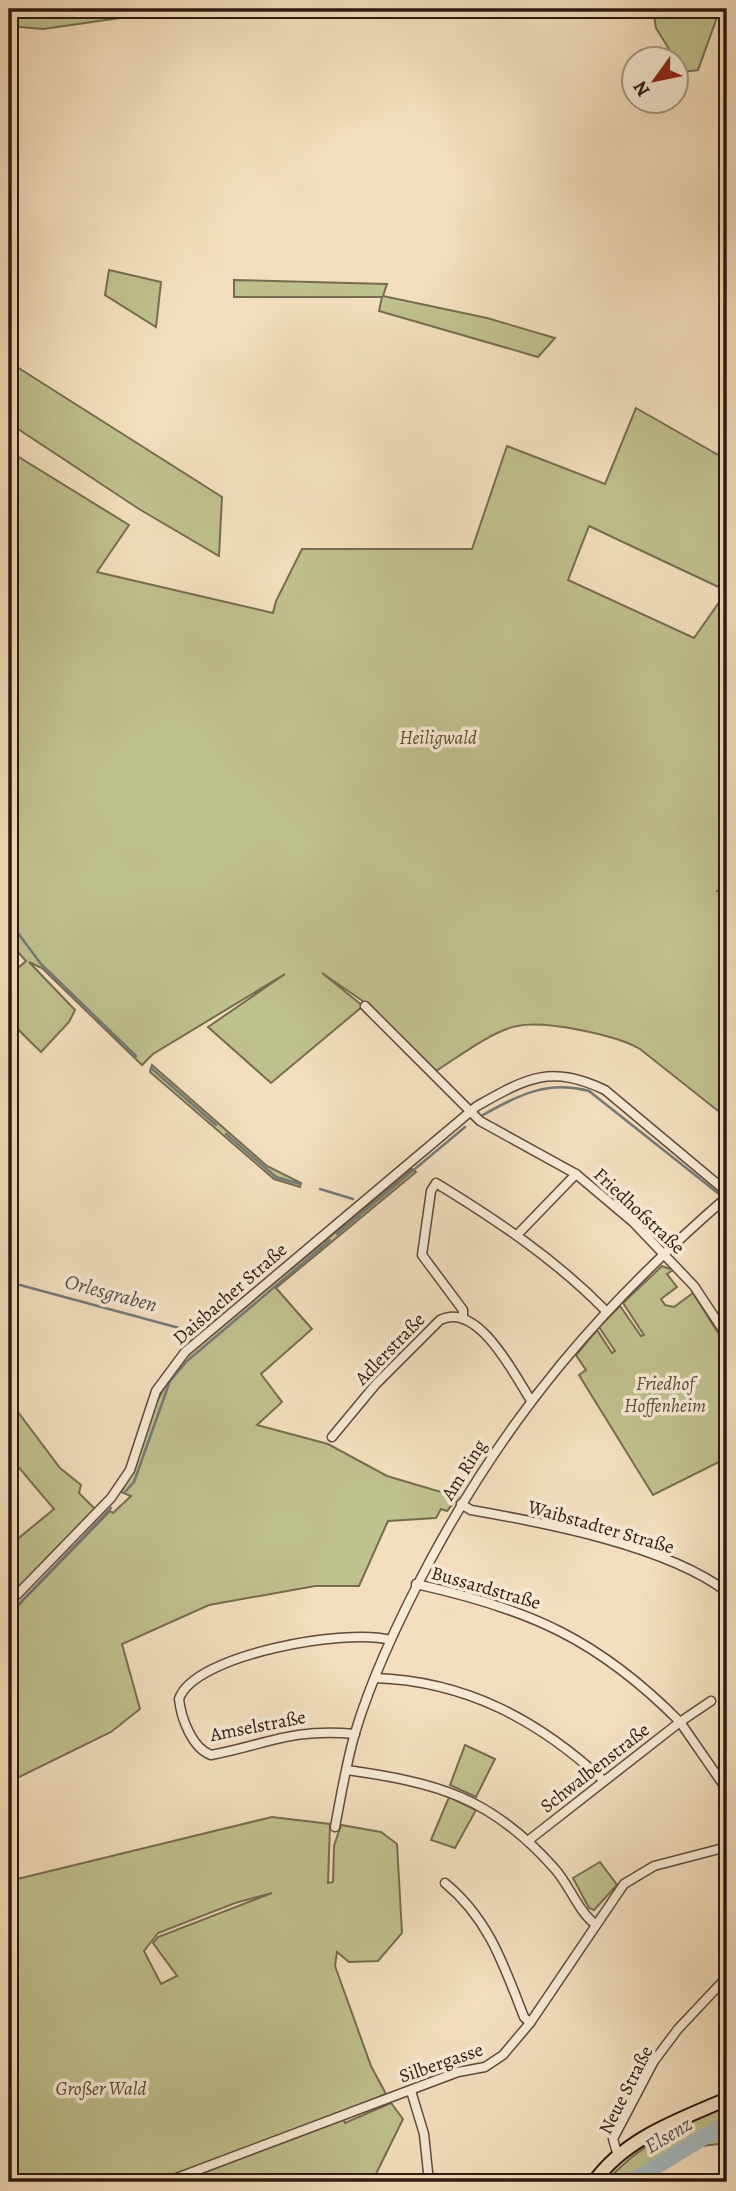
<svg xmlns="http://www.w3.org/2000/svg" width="736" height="2191" font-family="Alegreya,serif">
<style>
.green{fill:#bfc18e;stroke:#766d50;stroke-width:2;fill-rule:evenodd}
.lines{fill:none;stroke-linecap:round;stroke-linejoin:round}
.stream{stroke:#747979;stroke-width:2.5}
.river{stroke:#a3b9be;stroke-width:16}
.street-casing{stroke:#5f4a3c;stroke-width:11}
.primary-casing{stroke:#2e1911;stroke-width:16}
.street{stroke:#f7ead5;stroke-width:8}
.primary{stroke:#f3dfbe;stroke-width:12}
.labels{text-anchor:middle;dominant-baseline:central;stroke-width:7;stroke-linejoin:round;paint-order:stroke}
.park-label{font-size:19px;font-style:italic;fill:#5a4b36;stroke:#f7ead5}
.street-label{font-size:19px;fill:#2e1911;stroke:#f7ead5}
.water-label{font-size:21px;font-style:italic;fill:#57514e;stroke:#f7ead5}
</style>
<rect width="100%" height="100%" fill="#f3dfbe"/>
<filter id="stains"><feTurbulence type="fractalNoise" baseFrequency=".00286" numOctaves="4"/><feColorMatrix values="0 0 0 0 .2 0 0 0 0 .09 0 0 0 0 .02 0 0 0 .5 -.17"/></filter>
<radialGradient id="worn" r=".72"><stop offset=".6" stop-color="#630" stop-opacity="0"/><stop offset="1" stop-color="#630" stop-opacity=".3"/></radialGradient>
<g class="green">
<polygon points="9,9 183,9 43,29 9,26"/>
<polygon points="653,9 720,9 698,70 683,72 656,28"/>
<polygon points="109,270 161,282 156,327 105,295"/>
<polygon points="234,280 387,284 383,296 487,318 555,338 538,357 379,311 382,297 234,297"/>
<polygon points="17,367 222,497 219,556 139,509 9,423 9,384"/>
<path d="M636 408 727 460V892L716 891 727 893V1118L640 1049C616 1035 545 1020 517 1026 492 1031 458 1057 436 1071L367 1004 322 973 363 1006 271 1083 208 1027 285 974 153 1054 142 1065 42 968 29 962 75 1010 69 1022 41 1052C6 1018 9 1024 9 976L26 961 9 942V451L129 525 97 572 273 613 276 601 302 549H472L507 446 605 484ZM589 526 727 591 694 638 568 580Z"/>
<polygon points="152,1065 267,1166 301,1183 300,1187 274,1179 150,1072"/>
<path d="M412 1169 416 1172 276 1288 312 1329 261 1374 282 1402 257 1425 328 1444 387 1476 458 1497 447 1511 441 1509 436 1518 388 1521 359 1586H315L209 1605 122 1644 140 1709 111 1732 9 1782V1615L110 1511 113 1513 131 1496 121 1492C137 1466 141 1437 153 1410 162 1389 175 1372 188 1354Z"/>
<polygon points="662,1266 673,1270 667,1274 677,1287 661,1299 665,1305 674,1307 693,1293 727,1347 727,1458 653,1495 579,1375 586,1370 576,1355 597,1330 612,1353 615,1351 599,1327 620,1306 641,1336 644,1335 623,1303"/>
<polygon points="9,1400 60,1468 81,1485 79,1493 95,1509 9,1598 9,1546 54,1509 9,1456"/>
<polygon points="465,1745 495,1759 476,1797 450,1785"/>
<polygon points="449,1797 476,1810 455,1848 431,1840"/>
<path d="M272 1817 330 1824 328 1883 333 1882 334 1846 341 1825 381 1832 397 1844 402 1933 378 1961 349 1962 337 1952 335 1966 371 2066 386 2094 340 2113 345 2123 391 2103 403 2119 372 2182H9V1881ZM272 1893 158 1937 153 1943 177 1976 161 1984 144 1951 158 1933 235 1903Z"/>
<polygon points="600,1862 617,1885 594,1910 589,1908 573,1878"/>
<path d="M727 2107V2143L693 2147 635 2182H606C639 2144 681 2124 727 2107Z"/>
</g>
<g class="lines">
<g class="stream">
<polyline points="9,12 62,13 94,9"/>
<polyline points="9,921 41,964 136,1056"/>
<polyline points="151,1068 216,1125"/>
<path d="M483 1115C518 1095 548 1080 589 1091L719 1194"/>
<polyline points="226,1134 276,1177 300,1184"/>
<polyline points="320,1189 353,1199"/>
<polyline points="337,1234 465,1127"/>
<polyline points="20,1285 194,1332"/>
<polyline points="125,1492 134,1482 170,1381 187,1361 330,1240"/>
<polyline points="9,1614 111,1508"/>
</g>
<polyline class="river" points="631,2182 727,2123"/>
<g class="street-casing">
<g id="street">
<polyline points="365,1006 480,1121 576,1174 633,1222 694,1286 727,1336"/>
<polyline points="518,1234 576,1174"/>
<path d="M463 1316V1310L422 1255 431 1191 436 1183C498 1221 555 1259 606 1311"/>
<path d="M332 1437 376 1384 440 1320C477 1301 513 1372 530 1399"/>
<path d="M461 1504 471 1510C546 1523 667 1546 727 1592"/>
<path d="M416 1584C529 1609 598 1639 680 1722L529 1840"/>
<path d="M9 1603 111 1498 130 1470 156 1391 185 1352 477 1106C527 1078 550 1064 605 1090L727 1192"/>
<path d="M375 1678C466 1681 538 1720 603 1780"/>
<polyline points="711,1701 680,1722 727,1790"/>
<path d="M355 1734C292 1728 268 1744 211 1755 192 1748 181 1718 179 1699 194 1654 348 1628 390 1640"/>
<path d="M347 1770C438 1783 491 1797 554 1868 569 1884 578 1911 595 1924"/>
<path d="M335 1827C341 1796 346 1764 355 1733 373 1673 401 1615 431 1559 510 1412 601 1306 727 1197"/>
<path d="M445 1883C489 1919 504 1966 524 2017L530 2023"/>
<polyline points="411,2091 424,2134 429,2182"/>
<polyline points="618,2156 613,2139 654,2061 678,2029 727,1977"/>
<polyline points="166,2182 458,2072 485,2067 503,2055 530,2023 624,1884 654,1866 727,1847"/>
</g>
</g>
<g class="primary-casing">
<path id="primary" d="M594 2182C625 2138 679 2120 727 2099"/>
</g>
<use href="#street" class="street"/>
<use href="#primary" class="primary"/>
</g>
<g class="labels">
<g class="park-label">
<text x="438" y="738">Heiligwald</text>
<text x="665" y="1384">Friedhof<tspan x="665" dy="22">Hoffenheim</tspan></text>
<text x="101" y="2089">Großer Wald</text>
</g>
<g class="street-label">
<text transform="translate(639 1211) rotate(43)">Friedhofstraße</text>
<text transform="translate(230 1294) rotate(-41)">Daisbacher Straße</text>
<text transform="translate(390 1349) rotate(-46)">Adlerstraße</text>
<text transform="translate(464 1470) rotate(-58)">Am Ring</text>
<text transform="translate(601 1527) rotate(16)">Waibstadter Straße</text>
<text transform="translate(486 1588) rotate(16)">Bussardstraße</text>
<text transform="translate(258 1726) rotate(-11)">Amselstraße</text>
<text transform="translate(595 1768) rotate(-38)">Schwalbenstraße</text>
<text transform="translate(441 2063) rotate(-19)">Silbergasse</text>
<text transform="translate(626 2090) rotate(-63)">Neue Straße</text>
</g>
<g class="water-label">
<text transform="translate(111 1293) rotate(15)">Orlesgraben</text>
<text transform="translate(668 2135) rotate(-31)">Elsenz</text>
</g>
</g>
<rect width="736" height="2191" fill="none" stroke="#f3dfbe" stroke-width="35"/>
<rect x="10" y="10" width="715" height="2170" fill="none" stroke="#2e1911" stroke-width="3.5"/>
<rect x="18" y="18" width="701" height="2156" fill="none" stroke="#2e1911" stroke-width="2"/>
<g transform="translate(655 80) rotate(237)"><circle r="33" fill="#f7ead5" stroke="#a79687" stroke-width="2"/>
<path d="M0-5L12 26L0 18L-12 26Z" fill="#8f2418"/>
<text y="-10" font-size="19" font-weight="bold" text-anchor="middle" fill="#2e1911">N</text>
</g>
<rect width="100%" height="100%" filter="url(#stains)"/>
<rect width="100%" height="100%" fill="url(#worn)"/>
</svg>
